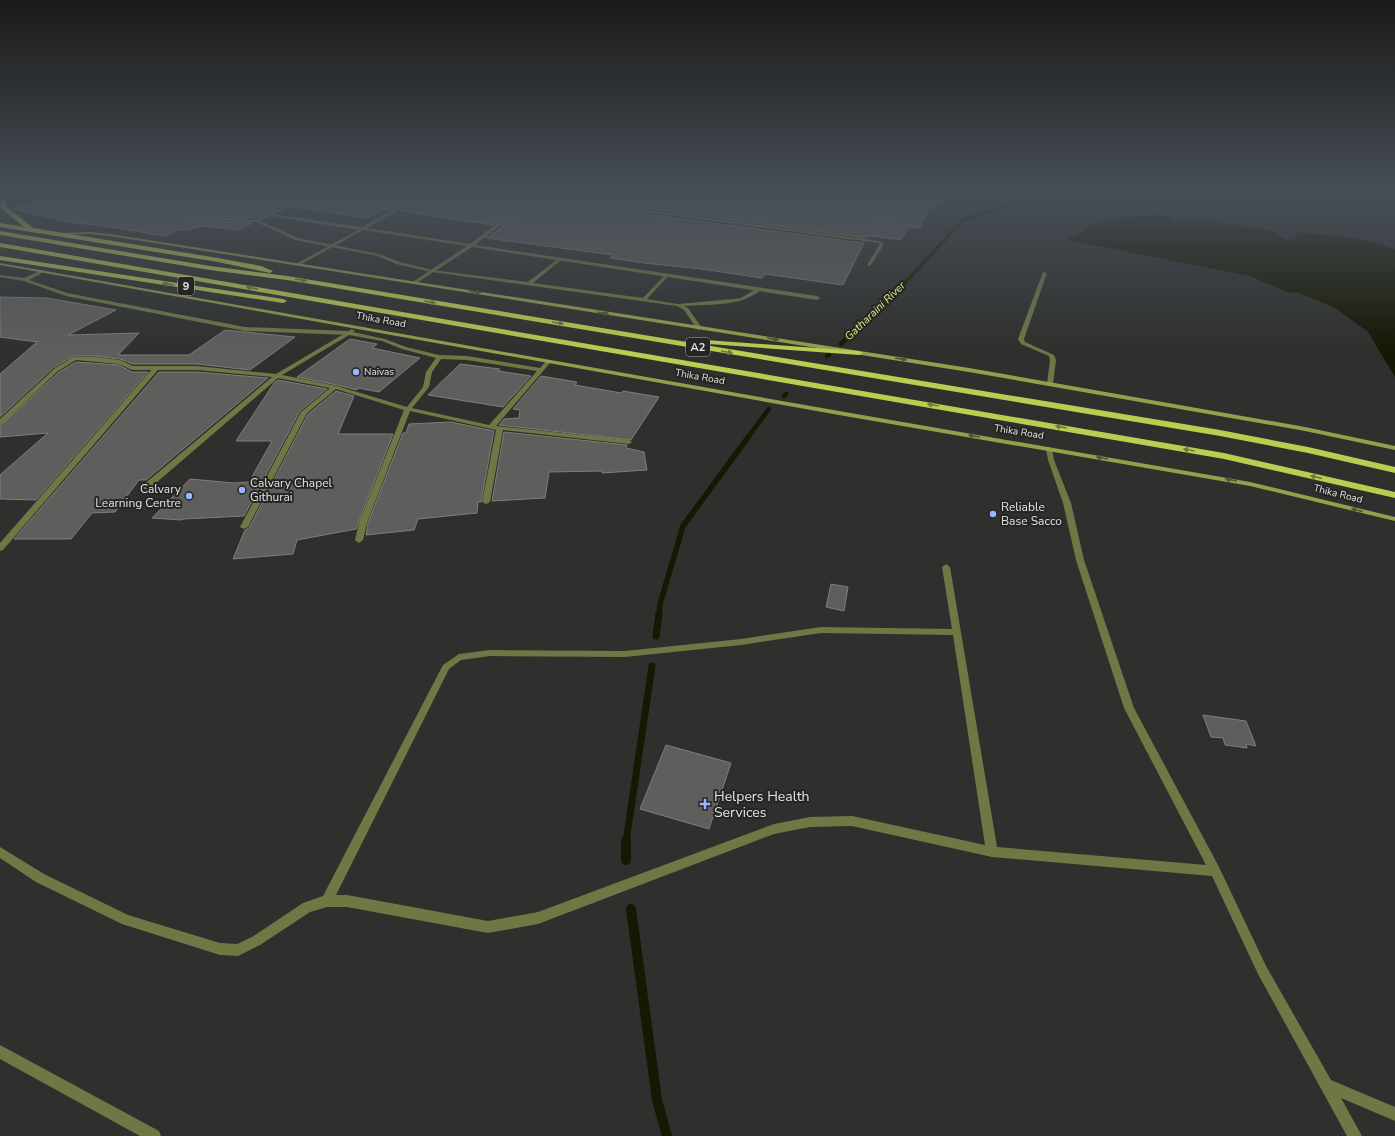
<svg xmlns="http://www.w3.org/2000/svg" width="1395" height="1136" font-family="'Nunito Sans',sans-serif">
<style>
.water{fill:#161803}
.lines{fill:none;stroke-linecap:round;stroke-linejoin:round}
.stream-far4{stroke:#161803;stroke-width:3.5}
.stream-far3{stroke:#161803;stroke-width:4.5}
.stream-far2{stroke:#161803;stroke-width:5.5}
.stream-far1{stroke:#161803;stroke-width:7}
.stream{stroke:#161803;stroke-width:10}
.building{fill:#5e5e5c;stroke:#7e7e7b}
.service{fill:#707745;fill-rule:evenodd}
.minor{fill:#707745;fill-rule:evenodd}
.secondary{fill:#949f4c;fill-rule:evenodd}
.trunk{fill:#bccc50;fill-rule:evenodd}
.oneway{fill:#70793a}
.oneway2{fill:#515634}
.poi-dot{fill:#97b6fd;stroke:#252624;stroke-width:1.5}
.labels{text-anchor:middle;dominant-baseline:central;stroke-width:4;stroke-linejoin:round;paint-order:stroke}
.far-street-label{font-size:10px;fill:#e2e2e1;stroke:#252624}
.far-poi-label{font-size:10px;fill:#e2e2e1;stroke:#252624;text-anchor:start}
.shield{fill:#252624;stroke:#a9aaa8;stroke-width:1}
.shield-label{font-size:11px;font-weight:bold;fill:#e2e2e1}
.far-water-label{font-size:11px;font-style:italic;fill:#deed85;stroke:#252624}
.poi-label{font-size:12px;fill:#e2e2e1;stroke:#252624;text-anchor:start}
.near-poi-label{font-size:14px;fill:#e2e2e1;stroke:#252624;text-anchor:start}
</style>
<rect width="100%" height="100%" fill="#2f302d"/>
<path class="water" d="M1154 215 1172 217 1176 222C1200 218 1224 223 1248 227 1255 228 1265 228 1272 231 1281 235 1283 240 1294 241L1297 232 1356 238 1395 249V377L1368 332 1335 308 1300 293 1287 292 1250 276 1067 240 1094 224 1125 217Z"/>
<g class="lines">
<polyline class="stream-far4" points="889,300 963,220 1046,193"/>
<g class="stream-far3">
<polyline points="841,344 890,299"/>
<polyline points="827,356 829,355"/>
<polyline points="784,396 786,394"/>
<polyline points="748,437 769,409"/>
</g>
<polyline class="stream-far2" points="659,614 660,604 683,526 749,436"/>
<g class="stream-far1">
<polyline points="656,636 659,613"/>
<polyline points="626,842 652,666"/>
</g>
<g class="stream">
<polyline points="626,860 626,841"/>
<polyline points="631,909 657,1100 667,1136"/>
</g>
</g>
<g class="building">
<polygon points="60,193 156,193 219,202 217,205 218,206 262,216 256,218 211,216"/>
<polygon points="249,193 307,193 269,212 227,203"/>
<polygon points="317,193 411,193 410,194 417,195 390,210 383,209 367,218 291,207"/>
<polygon points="472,193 540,193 517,207 493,225 400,211 426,196 471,201"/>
<polygon points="547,193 807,193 838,196 840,193 870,193 896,199 880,222 880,224 883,225 904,199 914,193 962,193 930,208 919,228 908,227 901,240 871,236 867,236 867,238 547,195"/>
<polygon points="50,196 211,220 252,223 239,230 203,226 186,230 178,230 165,236 104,226 68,222 14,209"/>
<polygon points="540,200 864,243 843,285 765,274 762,278 701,269 644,263 610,258 613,255 486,238 503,227 501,226 521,211"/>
<polygon points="0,297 47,298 116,310 68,335 139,333 118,355 189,355 225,330 295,337 250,370 197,364 133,364 120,359 96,356 73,356 53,368 0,417 0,374 37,342 0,337"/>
<polygon points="350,339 377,344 372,348 420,358 379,392 358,388 357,390 337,385 297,377"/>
<polygon points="76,362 119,365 132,372 148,372 36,500 0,499 0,475 48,433 0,437 0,426 59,372"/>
<polygon points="460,364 500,369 498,371 531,376 503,407 428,395"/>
<polygon points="159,372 197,372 268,378 146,480 139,480 115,512 92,513 71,539 14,539"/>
<polygon points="541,376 577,382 575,385 621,393 623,391 659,397 631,440 499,425 504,419 519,418 520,410 513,409"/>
<polygon points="278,380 327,389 300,411 244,516 183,519 181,520 152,518 190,479 234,483 249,482 272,441 236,441 274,383"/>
<polygon points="336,391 354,396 338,434 393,434 356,529 297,540 293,554 233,559 245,530 249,528 308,414"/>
<polygon points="451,422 494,431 481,502 478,502 477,513 418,519 414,530 366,535 368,523 403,433 406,433 409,424"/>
<polygon points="504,432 627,445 626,448 644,452 647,470 602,473 602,471 549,472 545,498 492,501"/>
<polygon points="831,584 848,587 844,611 826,607"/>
<polygon points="1203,715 1246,721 1256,746 1246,744 1247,748 1225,745 1223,738 1211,737"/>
<polygon points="666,745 731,763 709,829 640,809"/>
</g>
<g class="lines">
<g class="service">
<path d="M38 193H49L211 217 256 220 311 193H316L260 221 298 238 379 254 400 262 432 270 528 282 559 258H561V260L533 283 643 298 666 274 668 275V276L647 299 678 304 733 299 741 298 758 288 762 289C742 307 711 304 684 306L688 308 702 328 699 330 697 329 684 310 677 306 432 272 396 264 378 256 295 240 256 222 211 219Z"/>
<polygon points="42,270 44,270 44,272 29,280 67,293 245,327 348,331 351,333 348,335 245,331 66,296 24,281 0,277 0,275 24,278"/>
<polygon points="1043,272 1047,273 1024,339 1025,342 1054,355 1056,360 1053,384 1050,386 1047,384 1050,360 1049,356 1021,344 1018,339"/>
</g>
<g class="minor">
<polygon points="238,193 243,193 223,204 271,214 362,227 423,193 428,193 367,228 470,244 518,208 543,193 545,193 546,194 543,196 880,241 884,244 871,265 869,266 867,265 880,244 879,243 540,198 520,210 475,245 817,296 820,298 817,300 472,247 415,284 413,284 413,282 467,246 363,230 298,266 296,265 296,264 358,230 271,216 218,205 227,198"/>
<polygon points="871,193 902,196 907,193 913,193 903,198 883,224 881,223 899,198"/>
<path d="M352 329 355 331 353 332 385 339 406 347 439 355 467 356 540 368 546 361H550V363L496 426 629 440 632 442 629 444 503 430 490 502 486 504 482 502 496 430 410 411 367 523 363 540 359 543 355 540 359 523 404 410 336 389 307 413 248 527 244 529 240 527 301 412 330 388 278 378 149 489H143L142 487 143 485 272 377 197 370H158L3 550 0 551V543L151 370H132L119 364 76 360 58 371 2 424 0 425V419L54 369 73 357H96L120 360 133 366H197L276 374ZM349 335 382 341 402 349 436 358 426 372 423 387 407 407 337 386 282 375ZM441 359 467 360 537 371 489 425 412 408 429 387 432 372Z"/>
<path d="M1049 447 1052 449 1054 460 1071 503 1084 560 1134 708 1219 867 1266 966 1331 1080 1395 1107V1121L1341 1098 1362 1136H1347L1258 974 1212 876 992 857 852 826 810 827 774 834 538 924 488 933 347 907H327L310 912 260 945 238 956 220 955 122 924 36 882 0 858V847L44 874 128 915 220 943 237 944 252 937 303 903 323 896 443 665 459 654 490 650 625 651 741 639 821 627 952 629 942 567 946 564 950 567 997 847 1206 865 1124 708 1076 560 1063 503 1048 460 1046 449ZM821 633 953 635 985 845 852 816 810 817 774 824 538 912 488 921 347 895H336L449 669 461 660 490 656 625 657 741 645Z"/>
<polygon points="0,1045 159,1131 161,1136 140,1136 0,1059"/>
</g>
<g class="secondary">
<polygon points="90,232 110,234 969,368 1305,427 1395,446 1395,450 1305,431 969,372 110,236 90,234 62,235 60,234 62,233"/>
<polygon points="0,263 839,411 1250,482 1395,517 1395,521 1250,486 839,415 0,265"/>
</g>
<g class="trunk">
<polygon points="1,193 7,193 4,197 7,207 33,228 218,258 261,266 273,271 270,273 218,262 0,227 0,223 24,227 1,208"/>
<polygon points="0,231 210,266 287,276 1220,430 1308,447 1395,467 1395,473 1308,453 1220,436 287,280 210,270 0,235"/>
<polygon points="0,243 1224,453 1395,492 1395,498 1224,459 0,247"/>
<polygon points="0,256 283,299 287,301 283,303 0,260"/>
<polygon points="706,340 859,351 863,353 859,355 709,344 706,344"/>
</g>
</g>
<defs><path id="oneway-solid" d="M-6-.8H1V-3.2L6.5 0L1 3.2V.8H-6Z"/></defs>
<g class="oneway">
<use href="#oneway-solid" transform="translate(301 280) rotate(9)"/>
<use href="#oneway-solid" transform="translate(168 284) rotate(-171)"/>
<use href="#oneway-solid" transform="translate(252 288) rotate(-170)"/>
<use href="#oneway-solid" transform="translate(430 302) rotate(9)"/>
<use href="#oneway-solid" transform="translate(558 323) rotate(9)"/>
<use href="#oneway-solid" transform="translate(727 352) rotate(10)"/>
<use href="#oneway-solid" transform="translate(933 405) rotate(-170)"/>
<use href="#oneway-solid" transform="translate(1061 427) rotate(-170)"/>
<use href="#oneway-solid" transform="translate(1189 450) rotate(-170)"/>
<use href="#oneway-solid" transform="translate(1316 477) rotate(-167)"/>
</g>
<g class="oneway2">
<use href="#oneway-solid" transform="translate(475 292) rotate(9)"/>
<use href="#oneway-solid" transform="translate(603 313) rotate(9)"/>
<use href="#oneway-solid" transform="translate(773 339) rotate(9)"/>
<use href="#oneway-solid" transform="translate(901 359) rotate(9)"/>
<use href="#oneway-solid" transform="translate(974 436) rotate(-171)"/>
<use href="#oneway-solid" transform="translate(1102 458) rotate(-170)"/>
<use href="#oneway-solid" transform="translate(1231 480) rotate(-170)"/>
<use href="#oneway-solid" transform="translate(1357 510) rotate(-166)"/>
</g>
<linearGradient id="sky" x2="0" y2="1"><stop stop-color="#1a1a19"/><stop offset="0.55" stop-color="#474e57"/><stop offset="1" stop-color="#474e57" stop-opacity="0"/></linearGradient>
<rect width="1395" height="352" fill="url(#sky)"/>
<g class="poi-dot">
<circle cx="356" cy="372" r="4"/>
<circle cx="242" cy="490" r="4"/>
<circle cx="189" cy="496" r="4"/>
<circle cx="993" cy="514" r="4"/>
<path d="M703 798h4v4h4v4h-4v4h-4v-4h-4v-4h4z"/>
</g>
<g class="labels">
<g class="far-street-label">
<text transform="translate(381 320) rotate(10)">Thika Road</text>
<text transform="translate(700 377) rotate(10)">Thika Road</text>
<text transform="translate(1019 432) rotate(9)">Thika Road</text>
<text transform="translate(1338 494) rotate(14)">Thika Road</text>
</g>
<g class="far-poi-label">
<text x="364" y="372">Naivas</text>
</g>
<g class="shield">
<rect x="178" y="277" width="16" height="18" rx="3"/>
<rect x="686" y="338" width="24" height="18" rx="3"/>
</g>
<g class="shield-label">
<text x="186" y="286">9</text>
<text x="698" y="347">A2</text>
</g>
<g class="far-water-label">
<text transform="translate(875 311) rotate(-44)">Gatharaini River</text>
</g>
<g class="poi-label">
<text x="250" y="483">Calvary Chapel<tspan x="250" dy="14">Githurai</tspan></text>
<text x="181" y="489" text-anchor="end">Calvary<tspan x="181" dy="14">Learning Centre</tspan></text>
<text x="1001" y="507">Reliable<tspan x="1001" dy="14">Base Sacco</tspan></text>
</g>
<g class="near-poi-label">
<text x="714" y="796">Helpers Health<tspan x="714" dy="16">Services</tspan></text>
</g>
</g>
</svg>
